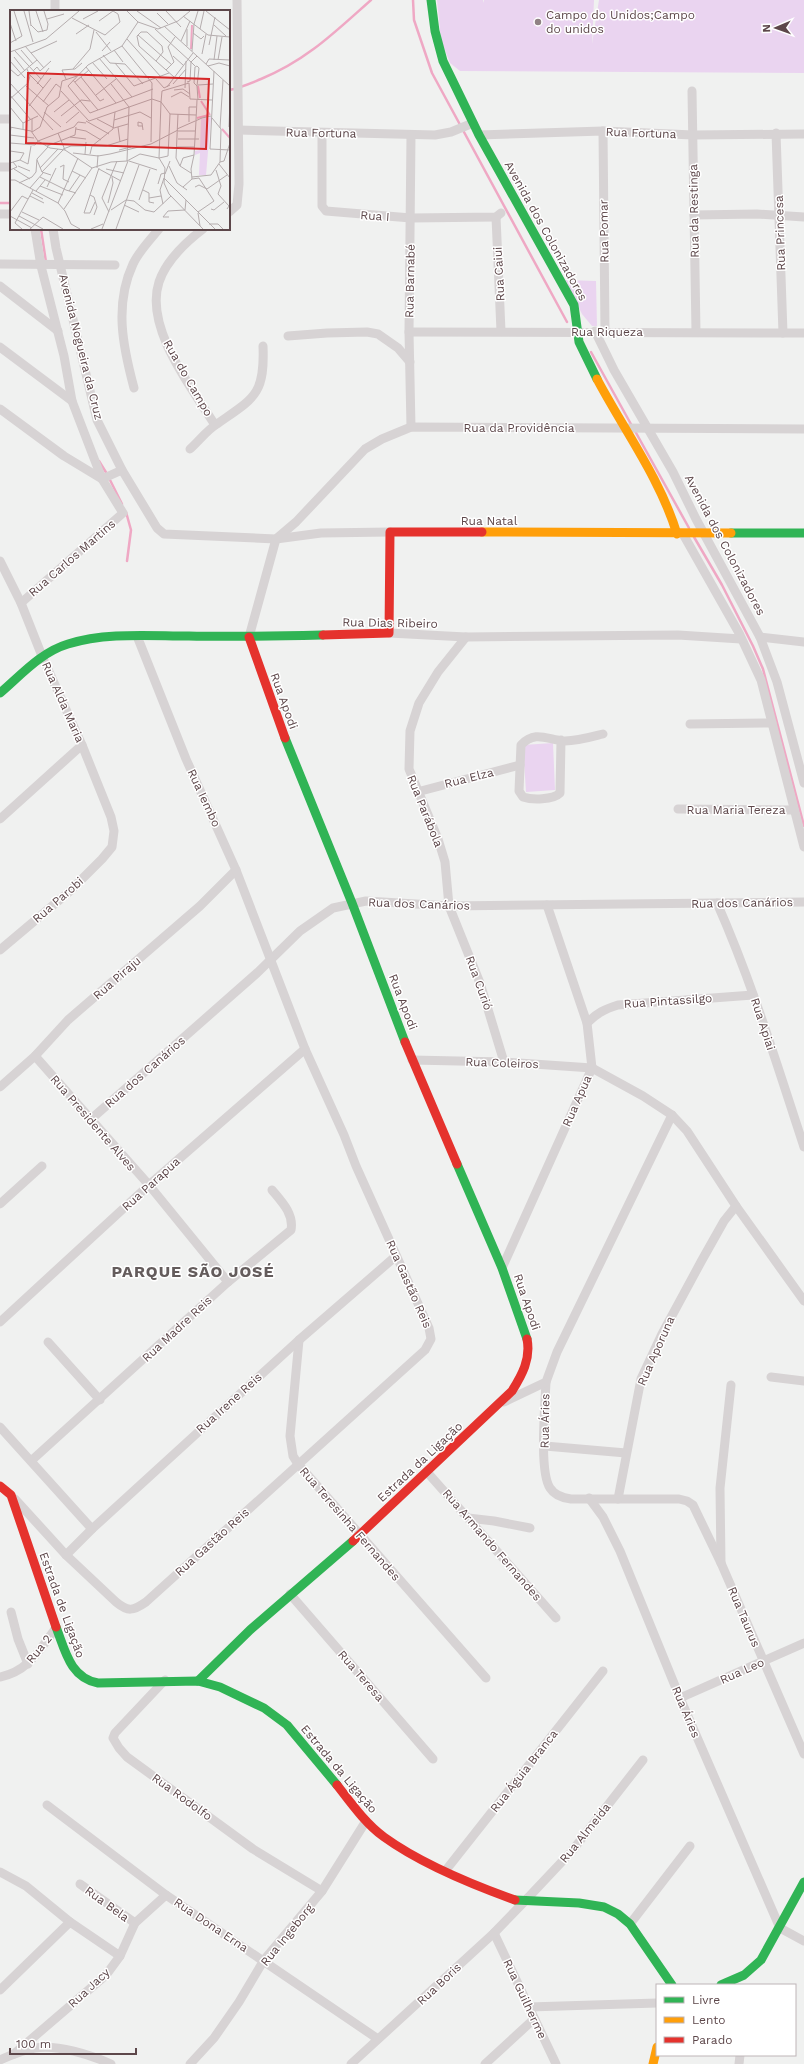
<svg xmlns="http://www.w3.org/2000/svg" width="804" height="2064" font-family="'Work Sans',sans-serif">
<style>
.green{fill:#ead4f0}
.lines{fill:none;stroke-linecap:round;stroke-linejoin:round}
.stream{stroke:#efa8c4;stroke-width:2.5}
.street{stroke:#d7d3d4;stroke-width:9}
.fast{stroke:#30b455;stroke-width:9}
.slow{stroke:#ff9f0a;stroke-width:9}
.jam{stroke:#e5322d;stroke-width:9}
.poi-dot{fill:#908284;stroke:#fff;stroke-width:1.5}
.labels{text-anchor:middle;dominant-baseline:central;stroke-width:3;stroke-linejoin:round;paint-order:stroke}
.poi-label{font-size:12px;fill:#5d474a;stroke:#fff;text-anchor:start}
.street-label{font-size:12px;fill:#5d474a;stroke:#fff}
.district-label{font-size:16px;font-weight:bold;letter-spacing:1px;fill:#645c5c;stroke:#fff}
.inset-river{fill:none;stroke:#efa8c4;stroke-width:2}
.inset-road{fill:none;stroke:#b5adae;stroke-width:1}
.view{fill:#d62828;fill-opacity:0.15;stroke:#d62828;stroke-width:2}
.inset-edge{fill:none;stroke:#5d474a;stroke-width:2}
</style>
<rect width="100%" height="100%" fill="#f0f1f0"/>
<g class="green">
<polygon points="437,0 483,0 484,3 484,0 594,0 592,44 599,0 804,0 804,73 460,71 450,63 441,40"/>
<polygon points="565,280 596,281 597,326 592,326 582,314"/>
<polygon points="553,743 555,790 526,792 523,745"/>
</g>
<g class="lines">
<g class="stream">
<polyline points="413,0 414,20 432,73 567,322"/>
<path d="M229 90C240 88 251 83 261 79 307 60 335 32 371 0"/>
<polyline points="0,203 11,203"/>
<polyline points="41,229 46,262"/>
<polyline points="591,352 632,426"/>
<polyline points="635,431 689,528"/>
<polyline points="99,461 107,474"/>
<polyline points="109,478 122,504"/>
<polyline points="126,512 131,530 127,561"/>
<polyline points="694,537 722,585 753,646 763,669 804,826"/>
</g>
<g class="street">
<polyline points="55,11 55,0"/>
<polyline points="692,91 696,332"/>
<polyline points="0,119 11,119"/>
<polyline points="239,130 435,135 451,132 473,123"/>
<polyline points="603,131 605,331"/>
<polyline points="322,133 322,206 326,211 411,218 496,217 501,213"/>
<polyline points="776,133 783,333"/>
<polyline points="411,135 409,332 411,427"/>
<polyline points="479,135 603,131 693,135 804,134"/>
<polyline points="0,167 11,167"/>
<polyline points="229,212 237,205 239,184 237,0"/>
<polyline points="0,214 11,214"/>
<polyline points="694,215 757,214 804,217"/>
<polyline points="496,217 501,331"/>
<polyline points="53,229 56,248 97,420 122,470 157,528 164,534 276,539 321,533 390,532"/>
<path d="M203 229C186 242 166 261 159 282 144 328 192 388 215 425"/>
<polyline points="0,264 115,265"/>
<polyline points="0,286 58,331"/>
<polyline points="595,331 614,370 673,472 696,519 760,637 777,682 804,783"/>
<polyline points="409,332 804,333"/>
<polyline points="288,336 327,333 367,332 378,334 398,348 410,362"/>
<polyline points="0,347 72,401"/>
<path d="M134 388C123 347 114 305 133 264 139 251 150 240 159 229"/>
<polyline points="0,409 64,456 102,479 122,470"/>
<path d="M190 449C199 441 207 430 217 424 254 398 265 395 263 346"/>
<polyline points="683,534 739,633 761,680 804,847"/>
<polyline points="0,561 21,603 42,656 82,745 111,817 114,831 112,847 102,859 70,891 0,950"/>
<polyline points="21,603 123,513 102,479 72,401 64,356 41,266 35,229"/>
<polyline points="389,633 466,637 678,635 741,639"/>
<polyline points="249,637 276,539 296,522 365,449 382,439 411,427 804,429"/>
<polyline points="466,637 438,672 419,703 410,731 409,769 438,839 445,862 449,906 480,983 504,1062"/>
<polyline points="760,637 804,642"/>
<polyline points="690,724 772,723"/>
<path d="M561 740 560 793C553 800 532 800 523 797L519 791 521 745C536 729 549 741 565 741 578 741 591 737 603 734"/>
<polyline points="417,792 520,765"/>
<polyline points="678,809 794,810"/>
<polyline points="0,819 82,745"/>
<path d="M717 903C752 982 777 1065 804 1147"/>
<path d="M587 1023C597 1013 605 1009 618 1005L753 995"/>
<polyline points="35,1056 149,1185 228,1282"/>
<polyline points="412,1060 504,1062 592,1068 643,1096 672,1115 687,1131 736,1206 804,1301"/>
<polyline points="0,1087 35,1056 68,1020 200,906 236,870"/>
<polyline points="90,1120 257,973 300,931 333,908 366,901 449,906 804,902"/>
<polyline points="0,1204 42,1166"/>
<polyline points="502,1268 592,1068 587,1023 547,905"/>
<polyline points="0,1322 149,1185 305,1049"/>
<polyline points="299,1340 290,1436 293,1456 298,1464 486,1678"/>
<polyline points="48,1342 100,1400"/>
<polyline points="771,1377 804,1381"/>
<path d="M546 1382C545 1405 539 1472 550 1488 555 1496 563 1498 571 1499H679L687 1501 693 1505 721 1563 804 1754"/>
<polyline points="504,1402 546,1382 557,1352 672,1115"/>
<polyline points="0,1427 92,1529"/>
<polyline points="545,1446 626,1453"/>
<path d="M31 1461 228 1282 291 1230C294 1214 282 1202 272 1190"/>
<polyline points="427,1472 556,1618"/>
<polyline points="589,1498 603,1517 620,1551 680,1698 780,1928 804,1941"/>
<path d="M15 1499 66 1555 116 1602C128 1612 133 1611 146 1602L425 1350 431 1339 429 1328 356 1166 344 1135 305 1049 236 870 186 759 137 636"/>
<polyline points="618,1499 641,1379 662,1334 702,1260 724,1221 736,1206"/>
<polyline points="468,1518 494,1521 530,1528"/>
<polyline points="66,1555 92,1529 299,1340 396,1256"/>
<polyline points="721,1563 720,1488 731,1385"/>
<polyline points="290,1594 433,1759"/>
<polyline points="11,1612 18,1639 28,1664"/>
<path d="M0 1677C29 1671 39 1650 56 1628"/>
<polyline points="165,1680 115,1733 113,1738 119,1748 127,1757 253,1849 322,1891"/>
<polyline points="680,1698 804,1643"/>
<polyline points="47,1805 166,1895 378,2039"/>
<polyline points="446,1870 603,1671"/>
<polyline points="0,1872 26,1886 70,1922"/>
<polyline points="80,1884 135,1923"/>
<polyline points="630,1924 690,1846"/>
<polyline points="494,1933 556,2064"/>
<polyline points="0,1990 70,1922 120,1956"/>
<polyline points="529,2007 657,2003"/>
<polyline points="14,2054 106,1975 120,1956 135,1923 166,1895"/>
<path d="M0 2060C11 2055 23 2050 35 2048 57 2044 91 2055 111 2064"/>
<polyline points="190,2064 214,2038 239,2002 264,1960 322,1891 366,1821"/>
<polyline points="351,2064 494,1933 524,1902 572,1851 643,1760"/>
<polyline points="485,2064 534,2019"/>
<polyline points="739,2064 740,2055"/>
</g>
<g class="fast">
<polyline points="431,0 435,31 443,61 479,135 574,305 579,342 597,379"/>
<polyline points="731,533 804,533"/>
<path d="M0 693C21 675 41 652 68 644 106 632 150 636 189 636 234 637 278 636 323 635"/>
<polyline points="285,738 352,903 405,1042"/>
<polyline points="457,1164 502,1268 527,1339"/>
<path d="M56 1627C65 1650 70 1678 98 1683L198 1681 220 1687 264 1708 287 1725 337 1785"/>
<polyline points="198,1681 250,1630 353,1541"/>
<polyline points="515,1900 579,1903 604,1907 618,1914 630,1924 672,1985"/>
<polyline points="721,1985 744,1975 761,1960 804,1882"/>
</g>
<g class="slow">
<path d="M597 379C624 430 660 478 677 534"/>
<polyline points="482,532 731,533"/>
<polyline points="653,2064 657,2047"/>
</g>
<g class="jam">
<polyline points="323,635 389,633 390,532 482,532"/>
<polyline points="249,637 285,738"/>
<polyline points="405,1042 457,1164"/>
<polyline points="0,1486 11,1495 56,1627"/>
<path d="M353 1541 512 1391C522 1375 531 1359 527 1339"/>
<path d="M337 1785C351 1803 365 1823 384 1837 420 1863 473 1885 515 1900"/>
</g>
</g>
<circle class="poi-dot" cx="538" cy="22" r="4"/>
<g class="labels">
<g class="poi-label">
<text x="546" y="15">Campo do Unidos;Campo<tspan x="546" dy="14">do unidos</tspan></text>
</g>
<g class="street-label">
<text transform="translate(321 133) rotate(1)">Rua Fortuna</text>
<text transform="translate(641 133) rotate(2)">Rua Fortuna</text>
<text transform="translate(694 211) rotate(-91)">Rua da Restinga</text>
<text transform="translate(375 216) rotate(4)">Rua I</text>
<text transform="translate(546 231) rotate(61)">Avenida dos Colonizadores</text>
<text transform="translate(604 231) rotate(-91)">Rua Pomar</text>
<text transform="translate(780 233) rotate(-92)">Rua Princesa</text>
<text transform="translate(499 274) rotate(-93)">Rua Caiui</text>
<text transform="translate(410 281) rotate(-89)">Rua Barnabé</text>
<text x="607" y="332">Rua Riqueza</text>
<text transform="translate(81 347) rotate(76)">Avenida Nogueira da Cruz</text>
<text transform="translate(188 378) rotate(60)">Rua do Campo</text>
<text x="519" y="428">Rua da Providência</text>
<text x="489" y="521">Rua Natal</text>
<text transform="translate(725 545) rotate(62)">Avenida dos Colonizadores</text>
<text transform="translate(72 558) rotate(-41)">Rua Carlos Martins</text>
<text transform="translate(390 623) rotate(1)">Rua Dias Ribeiro</text>
<text transform="translate(284 701) rotate(70)">Rua Apodi</text>
<text transform="translate(63 702) rotate(66)">Rua Alda Maria</text>
<text transform="translate(469 778) rotate(-14)">Rua Elza</text>
<text transform="translate(204 798) rotate(65)">Rua Iembo</text>
<text x="736" y="810">Rua Maria Tereza</text>
<text transform="translate(425 811) rotate(68)">Rua Parábola</text>
<text transform="translate(58 900) rotate(-41)">Rua Parobi</text>
<text transform="translate(742 903) rotate(-1)">Rua dos Canários</text>
<text transform="translate(419 904) rotate(2)">Rua dos Canários</text>
<text transform="translate(117 978) rotate(-41)">Rua Piraju</text>
<text transform="translate(479 983) rotate(70)">Rua Curió</text>
<text transform="translate(668 1001) rotate(-4)">Rua Pintassilgo</text>
<text transform="translate(403 1002) rotate(69)">Rua Apodi</text>
<text transform="translate(763 1024) rotate(72)">Rua Apiai</text>
<text transform="translate(502 1063) rotate(2)">Rua Coleiros</text>
<text transform="translate(145 1072) rotate(-41)">Rua dos Canários</text>
<text transform="translate(577 1101) rotate(-66)">Rua Apua</text>
<text transform="translate(93 1123) rotate(49)">Rua Presidente Alves</text>
<text transform="translate(151 1184) rotate(-42)">Rua Parapua</text>
<text transform="translate(409 1284) rotate(66)">Rua Gastão Reis</text>
<text transform="translate(527 1302) rotate(71)">Rua Apodi</text>
<text transform="translate(177 1329) rotate(-43)">Rua Madre Reis</text>
<text transform="translate(656 1351) rotate(-66)">Rua Aporuna</text>
<text transform="translate(229 1403) rotate(-42)">Rua Irene Reis</text>
<text transform="translate(545 1421) rotate(-89)">Rua Áries</text>
<text transform="translate(420 1462) rotate(-43)">Estrada da Ligação</text>
<text transform="translate(350 1524) rotate(49)">Rua Teresinha Fernandes</text>
<text transform="translate(212 1542) rotate(-42)">Rua Gastão Reis</text>
<text transform="translate(492 1545) rotate(49)">Rua Armando Fernandes</text>
<text transform="translate(62 1605) rotate(70)">Estrada de Ligação</text>
<text transform="translate(744 1617) rotate(67)">Rua Taurus</text>
<text transform="translate(39 1649) rotate(-51)">Rua 2</text>
<text transform="translate(742 1671) rotate(-24)">Rua Leo</text>
<text transform="translate(361 1676) rotate(49)">Rua Teresa</text>
<text transform="translate(686 1712) rotate(67)">Rua Áries</text>
<text transform="translate(339 1769) rotate(50)">Estrada da Ligação</text>
<text transform="translate(524 1771) rotate(-52)">Rua Águia Branca</text>
<text transform="translate(182 1797) rotate(36)">Rua Rodolfo</text>
<text transform="translate(585 1833) rotate(-51)">Rua Almeida</text>
<text transform="translate(107 1904) rotate(36)">Rua Bela</text>
<text transform="translate(211 1925) rotate(34)">Rua Dona Erna</text>
<text transform="translate(287 1935) rotate(-51)">Rua Ingeborg</text>
<text transform="translate(439 1984) rotate(-43)">Rua Boris</text>
<text transform="translate(89 1988) rotate(-43)">Rua Jacy</text>
<text transform="translate(525 1999) rotate(65)">Rua Guilherme</text>
</g>
<g class="district-label">
<text x="193" y="1271">PARQUE SÃO JOSÉ</text>
</g>
</g>
<g transform="translate(10 10)">
<rect width="220" height="220" fill="#f0f1f0"/>
<path d="M201 107 196 165H189L190 143 185 145V141L190 140 191 109Z" fill="#ead4f0"/>
<path class="inset-river" d="M181 39 182 15M188 76 190 88M191 91 200 105M187 108 199 105M212 119 220 128"/>
<path class="inset-road" d="M14 1 23 32M19 1 21 16M26 1 33 22M117 1 128 12 148 19 168 11 180 1M127 1 151 18M156 1 171 17M196 1 220 20M147 3 158 14M173 6 198 25 220 27M62 8 95 25 110 12 108 4 103 1M37 9 54 4M73 9 88 1M89 11 103 1M128 12 112 36 78 55 58 76 80 103 143 79M0 13 6 31M184 14 188 1M21 15 28 22 37 20 38 14 34 1M204 15 216 26M154 16 220 76M145 19 181 52 180 71 177 72M190 19 194 1M86 22 101 41M183 23 191 29 194 26M66 24 79 15M128 25 162 55M117 29 151 67M171 31 180 11M0 33 12 26 4 1M199 35 205 7M15 36 34 58M112 36 142 73 141 132M152 36 137 22H131L127 26 129 36 164 67M177 36V19M11 40 23 54M104 40 113 52M5 41 31 69 27 74M92 41 100 32M182 41 184 14M0 42 36 29 69 1M21 43 47 31M192 44 196 24M93 45 100 53 115 54 133 74M163 46 173 55M4 47 15 61M89 48 122 87M204 50 207 26M208 50 212 27M0 51 15 68M146 51 153 42 152 36M82 52 97 69M105 53 124 76 159 63M196 54 199 49 220 50M185 56 181 52 187 46M187 56 189 58 187 76 184 73 185 57ZM198 56 209 53 220 56M76 57 106 93M0 59 8 66 27 50M63 59 80 39 84 20M156 60 164 52 158 37 165 27M23 61 27 57 30 61 41 51M204 61 200 139 220 140M19 64 33 78M71 67 90 91 94 89M31 69 39 58M56 69 52 60 65 59 72 53M146 69 154 78 160 75M63 70 88 100M65 72 79 60M0 73 43 120M101 74 119 97 117 151M163 74 176 59M188 75 203 74M16 76 39 96M187 76 188 90M157 77 183 43M175 78 176 51M164 80 173 79 180 84M51 81 79 111 142 89 151 92 160 104 158 146 149 148 151 92 152 81 179 73 180 89 202 90M0 85 21 110M86 85 106 69M161 87 171 82 179 87M0 89 18 73 20 66 17 59M33 92 46 74 51 78M19 96 41 68M0 97 13 113V119M34 102 51 117M44 102 59 90M160 104 186 105M168 104 166 148 170 156 181 163M51 106 71 90 80 91M202 108 211 119 210 152M87 109 104 118 118 114M104 110 130 102 141 108M186 110 187 90M76 111 99 124M179 112V97H186M13 113 28 106M56 113 69 102M132 116H128V112L132 113 133 120M0 117 21 121 28 131 40 138 55 140 82 158 101 152 117 151 130 144 149 148 155 158 154 173 159 184 193 219M1 117 0 125 24 128M108 117 110 132M219 117 220 89M210 118 213 70M66 119 76 121 91 130M167 119 192 108 201 106M168 121H185M22 122 30 117 37 97 49 87 52 71 67 66M22 122V109M48 123 55 140M60 127 76 129M168 129H189M0 133 25 135 28 131 64 117 68 112 76 113M37 136 65 125 66 117M82 136H96L118 129M167 137H185M53 139 61 136H76M109 140 121 137M0 141 14 143 10 150M63 143 88 146 100 144 141 134 168 120M75 144 76 132M80 144 82 136 103 119 105 102M184 145 186 111M27 150 32 162 41 165M119 151 147 160M214 151 220 133M0 153 10 150 18 154 21 136M209 154 220 168M8 156 20 161M159 156 167 173 177 180M170 156 173 148 184 145 181 159 182 169M50 157 54 155 53 169 59 172M30 158 48 139M87 158 88 145M4 159 20 169M89 159 111 171M96 159 114 163M0 160 7 157 3 152M206 160 211 176 208 184M62 161 76 168M32 162 53 140M155 164 160 151M30 167 56 180 66 183M182 167 201 165 210 152 214 151M182 169 189 168 204 191 188 202M0 170H5L48 193 55 201 61 214 70 219M9 173 22 167 26 162 27 149 38 137M148 174 151 164 155 163M30 176 53 185M37 177 46 158M173 177 182 169M185 177 189 175 197 179 217 165M20 178 33 163M133 180 139 183V192L144 193M26 181 35 170M59 181 70 165M22 183 33 189M208 184 219 196 217 199M80 185 84 187 87 197 84 205M20 186 34 193M139 188 151 186M129 190 140 159M85 192 80 203H74L89 158M48 193 68 148M98 193 103 173 102 167M153 194 150 180 154 168 205 219M114 195 129 202M54 199 82 158M201 199 204 200 214 192M101 200 116 190 124 191 135 200 144 202 161 186M0 202 12 186 18 189M12 202 29 210M99 202 92 188 107 151M188 203 190 216M0 206 22 218M9 206 33 219M159 207H153L158 201 175 200 176 190M199 214H208L213 219M12 219 5 213 23 180M20 219 33 207 53 219M81 219 93 214M92 219 118 151M106 219 129 155"/>
<path class="view" d="M18 63 199 69 196 139 16 133Z"/>
<rect width="220" height="220" class="inset-edge"/>
</g>
<rect x="656" y="1984" width="140" height="72" fill="#ffffff" stroke="#beb5b7"/>
<rect x="664" y="1997" width="20" height="6" fill="#30b455" stroke="#beb5b7"/>
<text x="692" y="2004" font-size="12" fill="#5d474a">Livre</text>
<rect x="664" y="2017" width="20" height="6" fill="#ff9f0a" stroke="#beb5b7"/>
<text x="692" y="2024" font-size="12" fill="#5d474a">Lento</text>
<rect x="664" y="2037" width="20" height="6" fill="#e5322d" stroke="#beb5b7"/>
<text x="692" y="2044" font-size="12" fill="#5d474a">Parado</text>
<g transform="translate(776 28) rotate(268)" stroke="#ffffff" stroke-width="3" paint-order="stroke">
<path d="M0-3L7 15L0 10L-7 15Z" fill="#5d474a"/>
<text y="-6" font-size="11" font-weight="bold" text-anchor="middle" fill="#5d474a">N</text>
</g>
<path d="M10 2048v6h126v-6" fill="none" stroke="#5d474a" stroke-width="2"/>
<text x="16" y="2048" font-size="12" fill="#5d474a" stroke="#ffffff" stroke-width="3" paint-order="stroke">100 m</text>
</svg>
